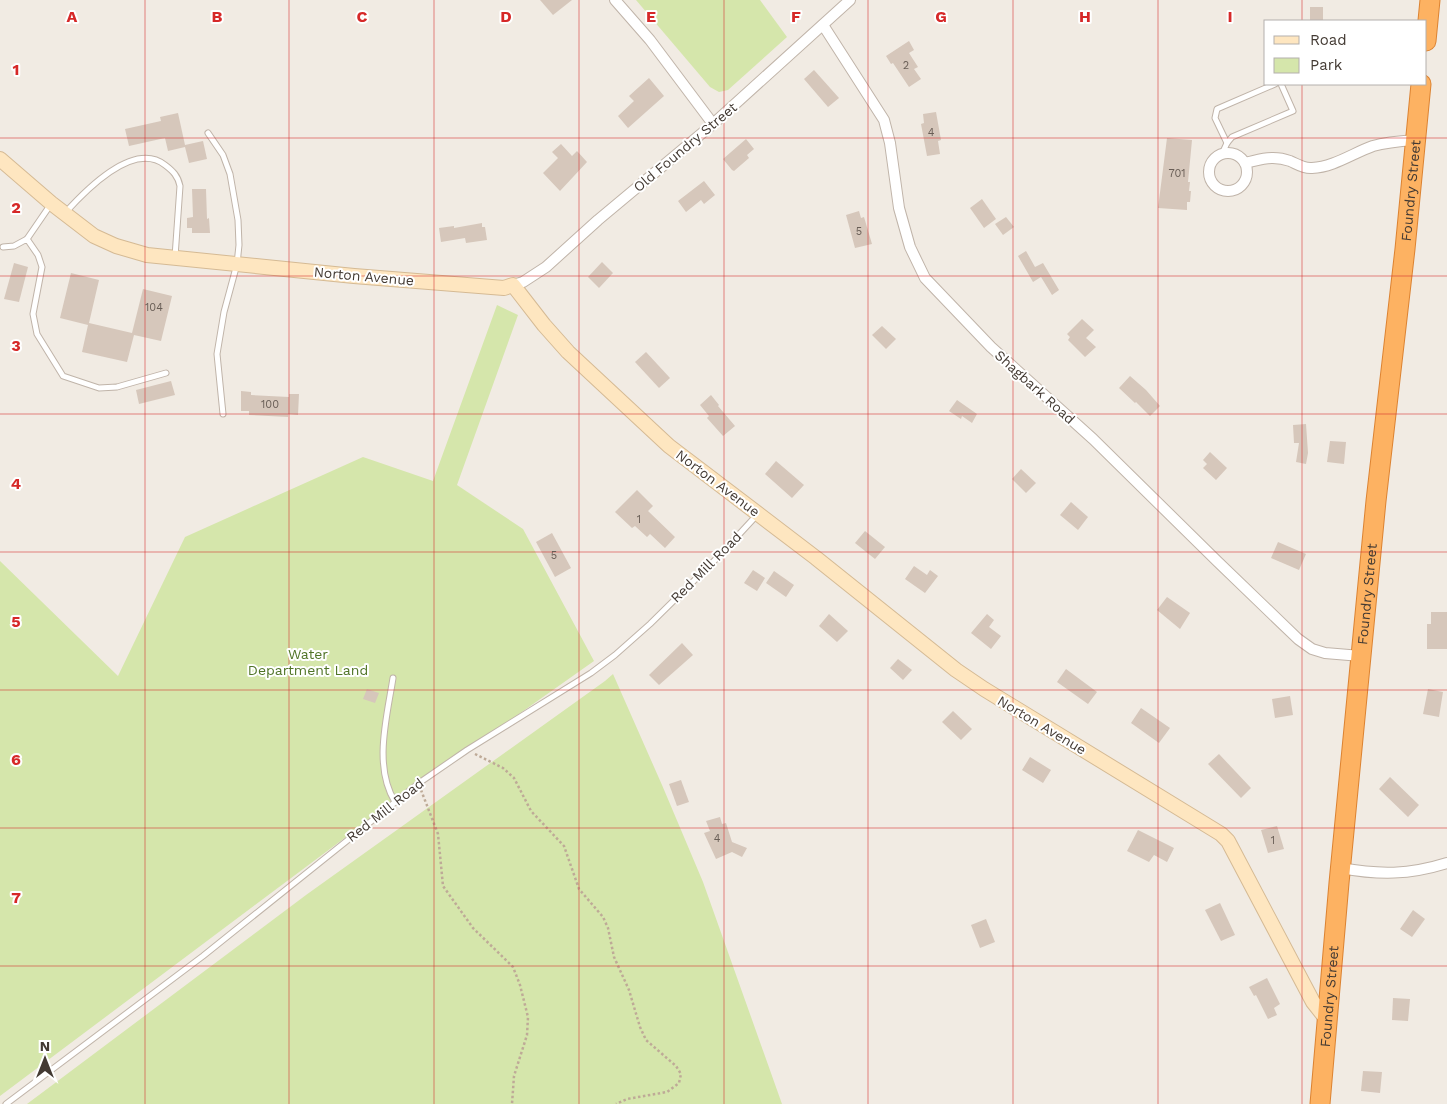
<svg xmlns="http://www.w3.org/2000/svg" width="1447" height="1104" font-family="'Work Sans',sans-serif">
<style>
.green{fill:#d5e6ab}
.building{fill:#d6c7bb}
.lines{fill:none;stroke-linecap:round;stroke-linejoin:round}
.lane-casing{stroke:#c0b4a9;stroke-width:7}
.street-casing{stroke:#c0b4a9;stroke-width:12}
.secondary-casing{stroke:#d5ba94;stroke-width:16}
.highway-casing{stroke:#dc8332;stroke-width:21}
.path{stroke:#beaa97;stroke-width:2.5;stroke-dasharray:2.5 2.5;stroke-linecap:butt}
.lane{stroke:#fff;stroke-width:5}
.street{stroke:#fff;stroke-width:10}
.secondary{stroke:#fee6c0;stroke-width:14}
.highway{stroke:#fdb262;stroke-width:19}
.grid{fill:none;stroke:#d62828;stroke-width:1;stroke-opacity:0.55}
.labels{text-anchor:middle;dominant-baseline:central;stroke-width:4;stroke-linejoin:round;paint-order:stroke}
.number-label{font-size:11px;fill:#685d55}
.street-label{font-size:14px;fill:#433a33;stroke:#fff}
.park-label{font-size:14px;fill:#507427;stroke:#fff}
.grid-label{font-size:16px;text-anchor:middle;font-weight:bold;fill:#d62828;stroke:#fff;stroke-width:4;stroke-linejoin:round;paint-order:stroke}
</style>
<rect width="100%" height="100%" fill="#f1ebe3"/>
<g class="green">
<polygon points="636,0 760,0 787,37 728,90 719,92 710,87"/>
<polygon points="497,305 518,315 457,485 523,529 594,661 358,828 0,1096 0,561 118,676 185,537 363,457 433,481"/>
<polygon points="613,674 662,785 703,882 782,1104 27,1104 306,895 605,681"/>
</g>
<g class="building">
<polygon points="540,0 572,0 553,15"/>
<rect x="1310" y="7" width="13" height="14"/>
<polygon points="909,41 914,50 909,53 918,67 914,69 921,79 909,87 893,63 891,64 886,56"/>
<polygon points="814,70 839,98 828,107 804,79"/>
<polygon points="649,78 664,96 628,128 618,116 634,101 629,96"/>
<polygon points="936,112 941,140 938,141 940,154 927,156 921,124 924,123 923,114"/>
<polygon points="178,113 185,145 203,141 207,159 189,163 185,147 168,151 165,138 129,146 125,129 161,121 160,117"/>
<polygon points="1167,138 1192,140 1188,182 1190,182 1189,191 1191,191 1190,202 1187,202 1187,210 1158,208"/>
<polygon points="746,139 754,149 747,155 749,158 734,171 732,170 723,159"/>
<polygon points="561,144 572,156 577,151 587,162 560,191 543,173 558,158 552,152"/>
<polygon points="704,181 715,195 704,204 701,200 686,212 678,201"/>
<polygon points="192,189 206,189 207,219 209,218 210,233 192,233 192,228 187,228 187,218 193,217"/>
<polygon points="982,199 996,219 984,228 970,208"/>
<polygon points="859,211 861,218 864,217 872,244 855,248 846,215"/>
<polygon points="1006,217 1014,227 1003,235 995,224"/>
<polygon points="482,223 482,227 485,227 487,240 466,243 465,238 441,242 439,228 454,226 454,228"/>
<polygon points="1026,251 1035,267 1043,263 1059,290 1052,295 1041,277 1033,282 1018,256"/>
<polygon points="602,262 613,273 599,288 588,277"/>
<polygon points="14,263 28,267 19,302 4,299"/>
<polygon points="71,273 99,280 89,323 132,333 143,289 172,296 161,341 134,335 127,362 82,352 88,325 60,318"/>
<polygon points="1082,319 1094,330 1086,338 1096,347 1085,357 1068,340 1070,337 1067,334"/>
<polygon points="882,326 896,339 886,349 872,335"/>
<polygon points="646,352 670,378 659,388 635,362"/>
<polygon points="1130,376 1146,390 1160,406 1150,416 1136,402 1135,403 1119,388"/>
<polygon points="171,381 175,395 139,404 136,390"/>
<polygon points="241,391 251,392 251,395 289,397 289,394 299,394 298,415 288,414 288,417 249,415 249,411 241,411"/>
<polygon points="711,395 719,405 718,406 735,426 723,436 707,418 709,416 700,405"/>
<polygon points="957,400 977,414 972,423 962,416 961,419 949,411"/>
<polygon points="1306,424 1308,453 1306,464 1296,462 1299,443 1294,443 1293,425"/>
<polygon points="1330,441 1346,442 1344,464 1327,462"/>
<polygon points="1210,452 1227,468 1216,480 1203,468 1207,464 1203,460"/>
<polygon points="776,461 804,485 792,498 765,474"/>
<polygon points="1021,469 1036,483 1026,493 1012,479"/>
<polygon points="637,490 653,506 648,511 675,537 665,548 650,534 647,537 635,526 632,528 615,512"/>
<polygon points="1071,502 1088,517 1078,530 1060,515"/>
<polygon points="865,531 885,547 875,559 855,543"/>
<polygon points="552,533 571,568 555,577 536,542"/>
<polygon points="1278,542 1306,554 1299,570 1271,558"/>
<polygon points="914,566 927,575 930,570 938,576 925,593 905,579"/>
<polygon points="753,570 765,578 757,591 744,583"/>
<polygon points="774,571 794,585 786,597 766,583"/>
<polygon points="1167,597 1190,613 1180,629 1157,610"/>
<polygon points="1431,612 1447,612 1447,649 1427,649 1427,624 1431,624"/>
<polygon points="829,614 848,631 837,642 819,626"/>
<polygon points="987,614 994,620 989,627 1001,636 991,649 971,633"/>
<polygon points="682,643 693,655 659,685 649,675"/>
<polygon points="898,659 912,670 903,680 890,668"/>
<polygon points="1066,669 1097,692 1088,704 1057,682"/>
<polygon points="367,689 379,693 375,703 363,699"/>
<polygon points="1428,689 1443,692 1439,717 1423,714"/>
<polygon points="1290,696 1293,715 1275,718 1272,699"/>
<polygon points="1141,708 1170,728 1159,743 1131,723"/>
<polygon points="953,711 972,729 961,740 942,722"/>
<polygon points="1219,754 1251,788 1241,798 1208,764"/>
<polygon points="1030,757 1051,770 1043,783 1022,770"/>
<polygon points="1390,777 1419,805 1408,817 1379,789"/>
<polygon points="681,780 689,802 677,806 669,784"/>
<polygon points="720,817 722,824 726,823 732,842 747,848 742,857 732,852 716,859 704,833 710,831 706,821"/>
<polygon points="1277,826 1284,849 1268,853 1261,830"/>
<polygon points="1138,830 1174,848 1167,862 1154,855 1149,862 1127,851"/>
<polygon points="1220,903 1235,935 1221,941 1205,910"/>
<polygon points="1413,910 1425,919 1412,937 1400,929"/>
<polygon points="986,919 995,942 980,948 971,925"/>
<polygon points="1267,978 1280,1004 1274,1008 1277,1015 1268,1019 1256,995 1254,996 1249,987"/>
<polygon points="1393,998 1410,999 1408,1021 1392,1020"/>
<polygon points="1363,1071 1382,1072 1380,1093 1361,1091"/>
</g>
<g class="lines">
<g class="lane-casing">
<g id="lane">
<polyline points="208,133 223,155 230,174 238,220 239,245 237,264 224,312 217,354 223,414"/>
<polyline points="1227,143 1215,118 1217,109 1275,84"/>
<polyline points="1222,154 1227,143 1232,137 1293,111 1281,84"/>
<path d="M65 213C84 192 133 140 165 165 173 171 178 176 180 186L175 257"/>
<polyline points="27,239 51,204"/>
<polyline points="3,247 14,246 27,239 38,255 42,267 33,314 37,334 63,376 99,388 117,387 166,373"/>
<path d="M393 678C387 717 373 766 395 802"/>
<polyline points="6,1104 203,956 419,783 467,750 591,673 615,655 650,624 719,556 757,515"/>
</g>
</g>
<g class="street-casing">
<g id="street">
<polyline points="615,0 650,40 713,124"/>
<polyline points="823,25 884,120 890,143 899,208 910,247 925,278 991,347 1093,439 1218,562 1298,639 1312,649 1325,653 1361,656"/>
<circle cx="1228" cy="172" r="19"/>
<path d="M1245 163C1260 159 1274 155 1290 161 1297 164 1304 169 1312 168 1334 167 1353 153 1373 146 1387 142 1402 141 1416 140"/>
<polyline points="513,285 523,282 546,267 598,220 713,124 850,0"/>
<path d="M1341 868C1379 875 1409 875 1447 863"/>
</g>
</g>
<g class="secondary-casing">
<polyline id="secondary" points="0,159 51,203 94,236 116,246 147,255 354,276 504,288 513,285 544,325 568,352 669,446 816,558 956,670 984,689 1221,834 1228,841 1313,1002 1328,1021"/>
</g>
<g class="highway-casing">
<g id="highway">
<polyline points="1426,41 1430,0"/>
<path id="s1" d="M1320 1104 1339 883 1376 501 1405 249 1421 84"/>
</g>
</g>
<g class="path">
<polyline points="475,754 503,768 514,778 531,811 564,846 579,889 603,917 608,928 614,957 629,990 640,1027 646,1040 676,1066 681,1074 679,1083 667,1092 627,1099 616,1104"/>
<polyline points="421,790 438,834 443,886 473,928 513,967 520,985 528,1017 527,1035 514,1076 512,1104"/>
</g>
<use href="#lane" class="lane"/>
<use href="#street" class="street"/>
<use href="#secondary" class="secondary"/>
<use href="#highway" class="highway"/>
</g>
<path class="grid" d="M145 0V1104M289 0V1104M434 0V1104M579 0V1104M724 0V1104M868 0V1104M1013 0V1104M1158 0V1104M1302 0V21M1302 84V1104M0 138H1447M0 276H1447M0 414H1447M0 552H1447M0 690H1447M0 828H1447M0 966H1447"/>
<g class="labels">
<g class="number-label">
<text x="906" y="65">2</text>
<text x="931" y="132">4</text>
<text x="1177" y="173">701</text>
<text x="859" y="231">5</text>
<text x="154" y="307">104</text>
<text x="270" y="404">100</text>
<text x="639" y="519">1</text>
<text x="554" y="555">5</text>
<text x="717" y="838">4</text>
<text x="1273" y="840">1</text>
</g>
<g class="street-label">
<text transform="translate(685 147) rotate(-40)">Old Foundry Street</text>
<text stroke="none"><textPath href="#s1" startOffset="918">Foundry Street</textPath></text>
<text transform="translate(364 276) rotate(5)">Norton Avenue</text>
<text transform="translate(1035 387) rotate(42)">Shagbark Road</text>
<text transform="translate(718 483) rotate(37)">Norton Avenue</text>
<text transform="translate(706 567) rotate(-45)">Red Mill Road</text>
<text stroke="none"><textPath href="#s1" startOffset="512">Foundry Street</textPath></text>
<text transform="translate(1042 725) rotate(31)">Norton Avenue</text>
<text transform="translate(385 810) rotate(-38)">Red Mill Road</text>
<text stroke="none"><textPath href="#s1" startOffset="108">Foundry Street</textPath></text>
</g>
<g class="park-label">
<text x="308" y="654">Water<tspan x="308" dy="16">Department Land</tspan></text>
</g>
</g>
<g class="grid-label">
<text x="72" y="22">A</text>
<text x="217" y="22">B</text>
<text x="362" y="22">C</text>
<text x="506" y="22">D</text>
<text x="651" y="22">E</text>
<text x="796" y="22">F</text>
<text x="941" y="22">G</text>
<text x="1085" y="22">H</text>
<text x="1230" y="22">I</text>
<text x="16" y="75">1</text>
<text x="16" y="213">2</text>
<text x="16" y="351">3</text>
<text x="16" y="489">4</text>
<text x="16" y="627">5</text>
<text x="16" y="765">6</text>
<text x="16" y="903">7</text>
</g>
<rect x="1264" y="20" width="162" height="65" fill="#ffffff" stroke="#b4b0ad"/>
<rect x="1274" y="36" width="25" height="8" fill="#fee6c0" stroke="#b4b0ad"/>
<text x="1310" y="45" font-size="15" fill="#433a33">Road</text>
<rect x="1274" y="58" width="25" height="15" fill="#d5e6ab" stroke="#b4b0ad"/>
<text x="1310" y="70" font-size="15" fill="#433a33">Park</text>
<g transform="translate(45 1059)" stroke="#ffffff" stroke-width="4" paint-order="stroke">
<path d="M0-4L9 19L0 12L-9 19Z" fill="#433a33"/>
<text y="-8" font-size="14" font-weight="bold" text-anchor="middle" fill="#433a33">N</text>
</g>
</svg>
